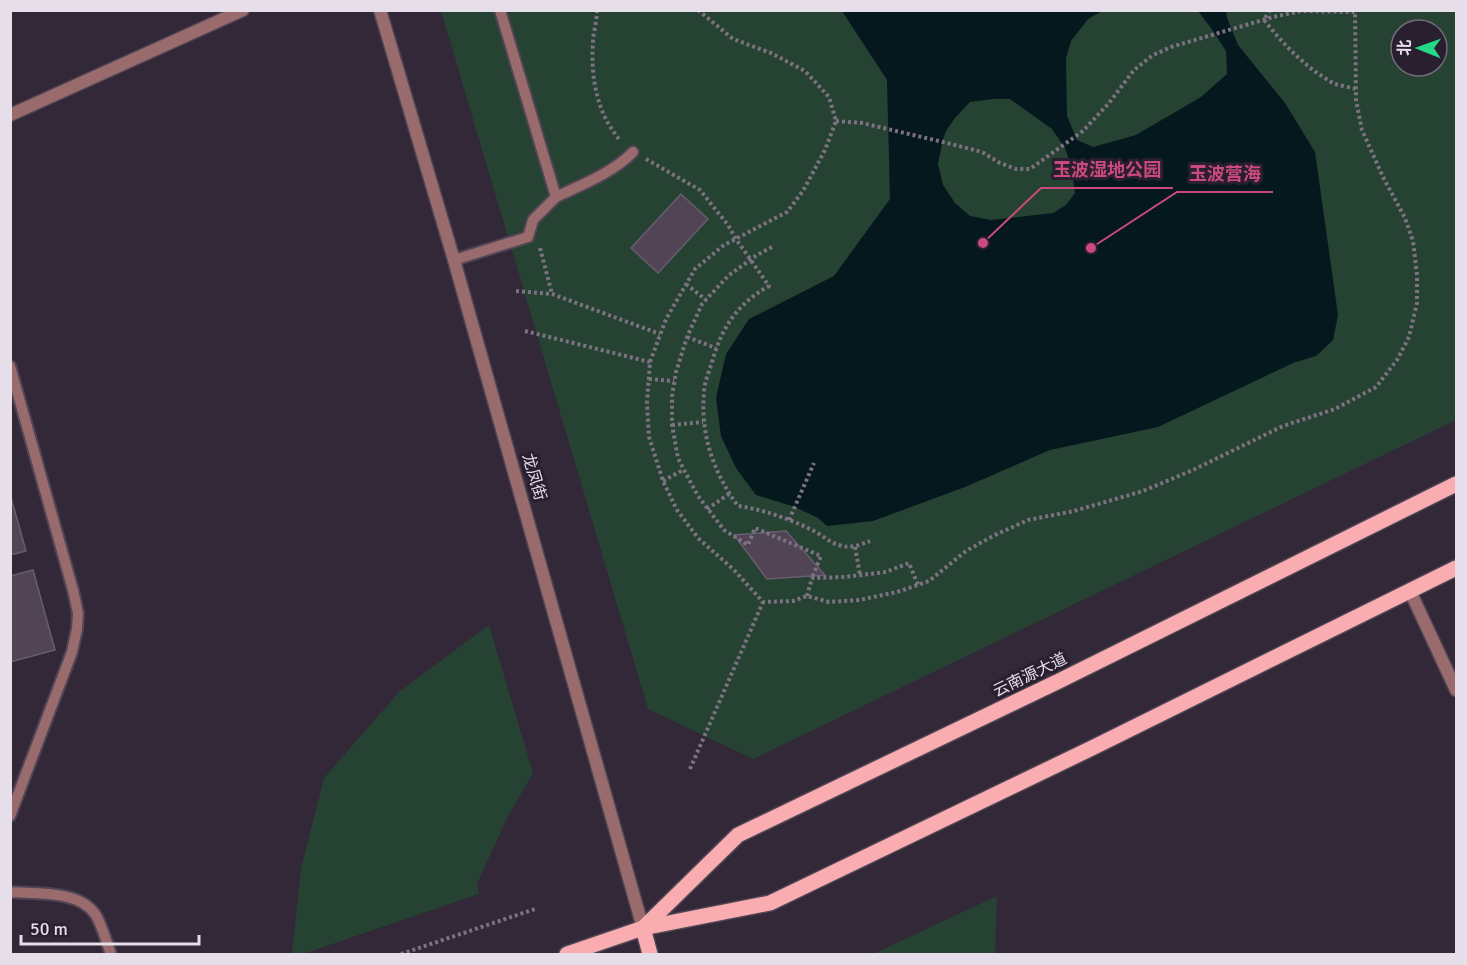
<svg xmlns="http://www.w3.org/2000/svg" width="1467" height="965" font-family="Signika,'Noto Sans SC',sans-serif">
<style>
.green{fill:#254233;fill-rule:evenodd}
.water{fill:#04181e;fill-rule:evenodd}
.building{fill:#504455;stroke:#695c6e;stroke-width:1.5}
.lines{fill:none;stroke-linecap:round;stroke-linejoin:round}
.service-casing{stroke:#504554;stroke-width:14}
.minor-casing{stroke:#504554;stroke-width:15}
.tertiary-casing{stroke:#504554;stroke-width:15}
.primary-casing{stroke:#504554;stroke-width:18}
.path{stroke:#7c7280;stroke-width:4;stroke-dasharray:3 3;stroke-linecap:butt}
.service{stroke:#996b6d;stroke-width:10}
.minor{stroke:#996b6d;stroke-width:12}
.tertiary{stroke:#996b6d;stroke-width:12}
.primary{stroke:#faadb1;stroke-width:15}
.labels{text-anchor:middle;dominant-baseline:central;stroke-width:6;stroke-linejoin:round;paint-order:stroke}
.street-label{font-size:16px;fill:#e6dee9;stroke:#291f2e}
.leader{fill:none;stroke:#cb4a7e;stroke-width:2}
.callout-dot{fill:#cb4a7e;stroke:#291f2e;stroke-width:2}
.callout-label{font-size:18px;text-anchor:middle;font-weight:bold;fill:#cb4a7e;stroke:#291f2e;stroke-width:6;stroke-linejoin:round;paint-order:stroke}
</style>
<rect width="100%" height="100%" fill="#332838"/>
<g class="green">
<path d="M441 11H1456V420L753 759 648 709ZM1401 30H1437V66H1401Z"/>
<polygon points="489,625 533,773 507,818 477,884 479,894 303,954 292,954 301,868 324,778 399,692"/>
<polygon points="997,896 995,954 873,954"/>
</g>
<path class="water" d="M842 11H1102L1088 19 1071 41 1066 58 1067 116 1077 140 1093 147 1136 135 1201 97 1227 74 1226 51 1211 28 1198 11H1226L1227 18 1238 45 1285 103 1315 152 1338 315 1333 340 1316 356 1293 363 1158 427 1050 450 965 487 873 521 827 526 818 518 795 507 756 495 736 468 721 436 716 398 726 354 749 319 834 276 890 199 887 80ZM993 99H1010L1052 129 1065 148 1072 168 1075 193 1066 205 1053 213 991 220 970 216 955 203 943 185 938 164 943 139 946 131 955 118 970 102Z"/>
<g class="building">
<polygon points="681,194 708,219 658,273 631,248"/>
<polygon points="10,494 26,551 10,555"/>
<polygon points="786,531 825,575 767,579 734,535"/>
<polygon points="33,570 55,650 10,662 10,576"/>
</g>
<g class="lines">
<g class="service-casing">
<g id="service">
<path d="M556 197C581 185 614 172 633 152"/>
<polyline points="454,260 528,237 533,220 556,197 500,10"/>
<polyline points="10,366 73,590 78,613 77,629 72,652 10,816"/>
<path d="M10 892C36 894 79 890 95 914 101 922 107 944 111 954"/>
</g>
</g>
<g class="minor-casing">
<g id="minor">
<polyline points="10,115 243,10"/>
<polyline points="1410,591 1456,690"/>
</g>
</g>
<g class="tertiary-casing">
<polyline id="tertiary" points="380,10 454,260 643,928"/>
</g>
<g class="primary-casing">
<g id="primary">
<polyline points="643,928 738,835 1059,681 1456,484"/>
<polyline points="643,928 650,954"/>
<polyline points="567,954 643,928 770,903 1092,748 1456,568"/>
</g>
</g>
<g class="path">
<path d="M597 10C597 22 593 32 593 43 591 66 594 91 603 113 607 123 614 132 620 141"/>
<polyline points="698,10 733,39 771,53 805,71 829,97 836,121 825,150 803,191 787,212 724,245 695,269 666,319 650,362 647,403 649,437 663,481 677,510 698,538 734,570 763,602 793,601 807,596 829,602 859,600 897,592 918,585 929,581 966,551 993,536 1028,520 1074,511 1143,491 1193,470 1283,426 1335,409 1376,387 1397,360 1409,337 1417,303 1417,275 1413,241 1405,218 1383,177 1362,130 1356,100 1355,10"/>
<path d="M1270 10 1264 20C1283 44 1306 68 1333 83 1340 86 1349 87 1356 89"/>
<polyline points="836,121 862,123 943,142 982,152 1000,163 1016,169 1030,169 1083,131 1109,103 1134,70 1153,55 1171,47 1273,17 1301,11 1355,12"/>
<path d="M646 159 700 190 728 225 736 239 769 286C737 304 722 327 712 362 709 372 704 383 704 393 700 434 714 474 738 506 765 510 790 519 814 531 822 535 830 543 839 545 850 549 860 545 870 541"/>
<polyline points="772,247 757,255 728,276 702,304 687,337 676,372 672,396 672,425 678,458 684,470 698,496 724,530 748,545 755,528 821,556 812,578"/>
<polyline points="540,248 552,294"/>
<polyline points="686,284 706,300"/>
<polyline points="516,291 552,294 660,334"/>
<polyline points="525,331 650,362"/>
<polyline points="687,337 716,348"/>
<polyline points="649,379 674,381"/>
<polyline points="672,425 703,422"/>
<polyline points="663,481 683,470"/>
<polyline points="707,509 729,494"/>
<polyline points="789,520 814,463"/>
<polyline points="855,547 860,575"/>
<polyline points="807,596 812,578 845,577 886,572 909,563 918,585"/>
<polyline points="690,769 763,602"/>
<polyline points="401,954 535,909"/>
</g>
<use href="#service" class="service"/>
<use href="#minor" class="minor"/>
<use href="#tertiary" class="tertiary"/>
<use href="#primary" class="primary"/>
</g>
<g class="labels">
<g class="street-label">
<text transform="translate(534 477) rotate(74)">龙凤街</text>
<text transform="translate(1030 675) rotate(-26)">云南源大道</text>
</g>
</g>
<path class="leader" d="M983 243L1041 188H1173M1091 248L1177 192H1273"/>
<g class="callout-dot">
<circle cx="983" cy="243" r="6"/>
<circle cx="1091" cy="248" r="6"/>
</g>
<g class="callout-label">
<text x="1107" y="176">玉波湿地公园</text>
<text x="1225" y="180">玉波营海</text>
</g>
<rect width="1467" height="965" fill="none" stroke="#e6dee9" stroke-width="24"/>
<g transform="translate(1419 48) rotate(271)"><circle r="28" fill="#291f2e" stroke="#756b79" stroke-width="1.5"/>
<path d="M0-4.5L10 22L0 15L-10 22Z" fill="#25d886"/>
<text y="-9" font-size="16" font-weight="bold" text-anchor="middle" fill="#e6dee9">北</text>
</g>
<path d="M21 935v9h178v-9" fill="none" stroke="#e6dee9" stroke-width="3"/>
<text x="30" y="935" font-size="18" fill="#e6dee9" stroke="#291f2e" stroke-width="4.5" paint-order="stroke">50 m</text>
</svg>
